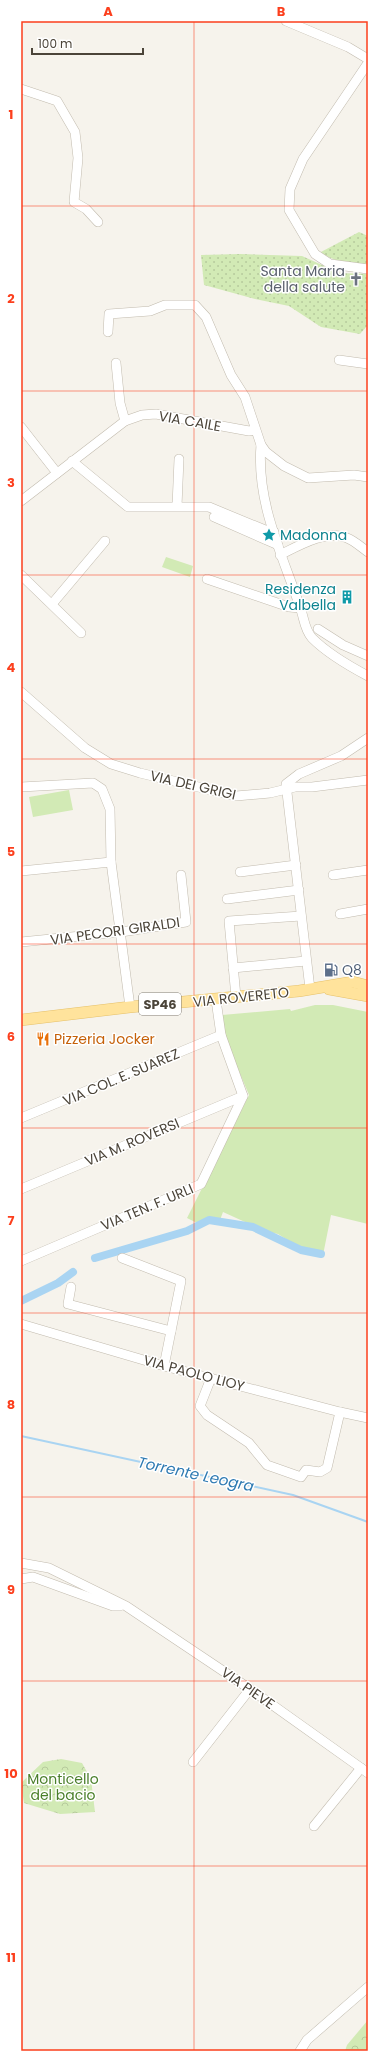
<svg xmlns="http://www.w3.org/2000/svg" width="389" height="2072" font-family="Poppins,sans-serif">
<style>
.forest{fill:url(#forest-crowns)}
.park{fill:url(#park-dots)}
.pitch{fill:#d2eab5}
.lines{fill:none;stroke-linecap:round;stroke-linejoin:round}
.stream{stroke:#a9d4f2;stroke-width:2}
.canal{stroke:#a9d4f2;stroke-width:8}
.minor-casing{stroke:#c2bbae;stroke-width:10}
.major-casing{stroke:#e6c16a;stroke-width:12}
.minor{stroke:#fff;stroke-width:9}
.major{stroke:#ffe39c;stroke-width:11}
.grid{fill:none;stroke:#fc3f1d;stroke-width:1;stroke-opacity:0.55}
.labels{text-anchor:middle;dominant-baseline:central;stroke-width:3;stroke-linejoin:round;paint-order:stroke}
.shield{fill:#fff;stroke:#817c74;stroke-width:1}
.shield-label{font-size:13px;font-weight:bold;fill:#4b4439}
.worship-label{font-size:14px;fill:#5b616d;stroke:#fff;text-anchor:end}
.street-label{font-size:14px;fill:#4b4439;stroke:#fff}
.culture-label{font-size:14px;fill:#0d838f;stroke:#fff;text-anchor:start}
.service-label{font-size:14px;fill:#4e5e75;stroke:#fff;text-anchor:start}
.food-label{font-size:14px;fill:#c56008;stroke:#fff;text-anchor:start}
.park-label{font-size:14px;fill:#4a7f2a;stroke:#fff}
.water-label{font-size:15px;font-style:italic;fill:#2e7ab2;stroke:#fff}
.neatline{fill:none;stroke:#fc3f1d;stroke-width:1.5}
.grid-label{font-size:13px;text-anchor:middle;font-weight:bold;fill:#fc3f1d}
</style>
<defs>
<pattern id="forest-crowns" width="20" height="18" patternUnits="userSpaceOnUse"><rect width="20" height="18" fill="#d2eab5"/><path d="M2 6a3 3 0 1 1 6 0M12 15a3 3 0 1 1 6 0" fill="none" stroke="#b6ca9c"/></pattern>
<pattern id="park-dots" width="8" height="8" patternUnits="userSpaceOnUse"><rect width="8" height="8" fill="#d2eab5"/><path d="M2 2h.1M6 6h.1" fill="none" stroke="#b6ca9c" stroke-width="1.8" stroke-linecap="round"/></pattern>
</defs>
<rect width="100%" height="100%" fill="#f6f3ec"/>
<g class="forest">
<polygon points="61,1759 82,1763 91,1779 95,1812 60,1814 24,1803 21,1783 43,1762"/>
<polygon points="368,2020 368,2051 345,2051 347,2045"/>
</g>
<g class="park">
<polygon points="359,232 368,236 368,266 338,261 319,253"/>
<polygon points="240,254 302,256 340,273 368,274 368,325 360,334 321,327 289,306 255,299 204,285 201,255"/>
</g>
<g class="pitch">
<polygon points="166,557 193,566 190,577 162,567"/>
<polygon points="69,790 73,810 33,817 29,797"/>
<polygon points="315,1005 333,1005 368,1012 368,1224 331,1215 323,1255 297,1246 278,1234 265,1231 223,1212 220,1220 197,1223 187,1218 249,1095 222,1031 222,1015 290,1009 291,1011"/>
</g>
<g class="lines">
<polyline class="stream" points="21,1436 293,1495 368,1522"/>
<g class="canal">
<polyline points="95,1258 187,1231 209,1220 253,1227 301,1250 321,1254"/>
<polyline points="21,1301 58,1283 73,1272"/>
</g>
<g class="minor-casing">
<g id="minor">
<polyline points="286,21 348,47 368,59"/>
<polyline points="368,63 303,159 290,189 289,210 315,254 330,264 368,269"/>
<polyline points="21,89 57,101 75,132 78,158 74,202 86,209 98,222"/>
<polyline points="108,332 109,314 150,311 165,305 195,305 206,317 231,375 245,397 261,445 266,452 284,466 308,478 354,475 368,477"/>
<polyline points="339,360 368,364"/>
<polyline points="116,363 120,403 125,421"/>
<polyline points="21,427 57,473"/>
<path d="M261 445C256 502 282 554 300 607 304 617 304 629 312 638 328 654 349 666 368 676"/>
<polyline points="72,461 128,507 209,507 265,530 274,532"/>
<polyline points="21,501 125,421 142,415 156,414 249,431 255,430"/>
<polyline points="177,506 179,459"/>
<polyline points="214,517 278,545"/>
<path d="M280 555C298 546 327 529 347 538 355 541 362 548 368 552"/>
<polyline points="21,575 81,633"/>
<polyline points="207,579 289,607 301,608"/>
<polyline points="52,604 105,541"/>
<polyline points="318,629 343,645 368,656"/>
<polyline points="21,692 85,748 111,764 140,773 236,796 270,793 295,787 312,787 368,780"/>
<polyline points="21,787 93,783 102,789 110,809 111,862 130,1007"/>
<polyline points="21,871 111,862"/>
<polyline points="240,872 296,865"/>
<polyline points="333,875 368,870"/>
<polyline points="227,899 299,890"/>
<polyline points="340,914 368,909"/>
<polyline points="21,942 121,932 186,922 181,875"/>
<polyline points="233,968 306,961"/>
<polyline points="310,989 286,784 299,774 341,756 368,738"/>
<polyline points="236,997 229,921 301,916"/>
<polyline points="21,1118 221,1035"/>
<polyline points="21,1189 243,1096"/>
<polyline points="122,1258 181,1281 164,1366"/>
<polyline points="21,1261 201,1184 243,1096 221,1035 216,1000"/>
<polyline points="71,1287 68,1304 171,1331"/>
<polyline points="21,1324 164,1366 340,1412 368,1418"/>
<polyline points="211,1378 200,1406 207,1415 249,1443 267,1465 301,1477 306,1470 320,1472 327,1468 340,1412"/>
<polyline points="21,1563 49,1568 126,1606 250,1689 368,1773"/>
<polyline points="21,1579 33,1577 113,1606 120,1606"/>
<polyline points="193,1762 250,1689"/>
<polyline points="314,1826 361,1768"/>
<polyline points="300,2051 307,2040 368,1987"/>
</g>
</g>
<g class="major-casing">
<g id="major">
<polyline points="329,989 368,996"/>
<polyline points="21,1020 130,1007 299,991 353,982 368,986"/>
</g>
</g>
<use href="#minor" class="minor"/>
<use href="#major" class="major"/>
</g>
<path class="grid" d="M194 21V2051M21 206H368M21 391H368M21 575H368M21 759H368M21 944H368M21 1128H368M21 1313H368M21 1497H368M21 1681H368M21 1866H368"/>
<defs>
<g id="church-bare" transform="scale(1.08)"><path d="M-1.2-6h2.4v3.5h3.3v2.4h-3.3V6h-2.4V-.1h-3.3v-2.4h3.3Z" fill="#6b7280" stroke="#fff" stroke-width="2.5" paint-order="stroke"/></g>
<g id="sight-bare" transform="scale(1.08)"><path d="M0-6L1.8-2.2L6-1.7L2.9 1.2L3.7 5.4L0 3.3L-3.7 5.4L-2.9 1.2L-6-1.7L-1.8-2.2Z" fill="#0f9aa8" stroke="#fff" stroke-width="2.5" paint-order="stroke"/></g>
<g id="building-bare" transform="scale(1.08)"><path d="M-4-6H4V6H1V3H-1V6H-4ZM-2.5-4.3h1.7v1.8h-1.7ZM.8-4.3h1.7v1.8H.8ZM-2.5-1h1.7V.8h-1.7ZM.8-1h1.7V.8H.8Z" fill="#0f9aa8" stroke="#fff" stroke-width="2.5" paint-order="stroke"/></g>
<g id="fuel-bare" transform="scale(1.08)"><path d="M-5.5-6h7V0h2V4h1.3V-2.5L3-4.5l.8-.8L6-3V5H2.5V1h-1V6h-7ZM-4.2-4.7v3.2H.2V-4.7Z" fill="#5c6f8a" stroke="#fff" stroke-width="2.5" paint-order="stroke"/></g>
<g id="restaurant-bare" transform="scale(1.08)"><path d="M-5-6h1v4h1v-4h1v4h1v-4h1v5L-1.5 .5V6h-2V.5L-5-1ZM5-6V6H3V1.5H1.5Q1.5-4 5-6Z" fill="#e8710a" stroke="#fff" stroke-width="2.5" paint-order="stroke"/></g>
</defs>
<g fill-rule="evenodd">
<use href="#church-bare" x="356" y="279"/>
<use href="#sight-bare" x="269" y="535"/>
<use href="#building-bare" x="347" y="597"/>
<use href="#fuel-bare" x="331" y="970"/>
<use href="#restaurant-bare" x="43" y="1039"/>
</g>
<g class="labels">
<rect class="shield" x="139" y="993" width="42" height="22" rx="3"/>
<g class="shield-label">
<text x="160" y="1004">SP46</text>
</g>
<g class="worship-label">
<text x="345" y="271">Santa Maria<tspan x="345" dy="16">della salute</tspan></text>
</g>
<g class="street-label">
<text transform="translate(190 421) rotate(10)">VIA CAILE</text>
<text transform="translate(193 785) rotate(13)">VIA DEI GRIGI</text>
<text transform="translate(115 931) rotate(-8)">VIA PECORI GIRALDI</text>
<text transform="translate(241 997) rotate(-6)">VIA ROVERETO</text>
<text transform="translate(121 1077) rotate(-23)">VIA COL. E. SUAREZ</text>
<text transform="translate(132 1142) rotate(-23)">VIA M. ROVERSI</text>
<text transform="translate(147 1207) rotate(-23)">VIA TEN. F. URLI</text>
<text transform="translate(194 1373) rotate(15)">VIA PAOLO LIOY</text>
<text transform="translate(248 1688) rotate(35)">VIA PIEVE</text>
</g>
<g class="culture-label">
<text x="280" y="535">Madonna</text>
<text x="336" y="589" text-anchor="end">Residenza<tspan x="336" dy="16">Valbella</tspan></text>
</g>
<g class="service-label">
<text x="342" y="970">Q8</text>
</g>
<g class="food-label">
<text x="54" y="1039">Pizzeria Jocker</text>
</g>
<g class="park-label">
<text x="63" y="1779">Monticello<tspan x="63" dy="16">del bacio</tspan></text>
</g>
<g class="water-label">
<text transform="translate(196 1474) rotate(12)">Torrente Leogra</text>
</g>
</g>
<rect width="389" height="2072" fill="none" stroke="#ffffff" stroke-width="44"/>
<path d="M32 48v6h111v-6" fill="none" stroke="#4b4439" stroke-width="2"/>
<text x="38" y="48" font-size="12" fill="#4b4439" stroke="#ffffff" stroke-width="3" paint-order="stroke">100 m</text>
<rect x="22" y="22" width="345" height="2028" class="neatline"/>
<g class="grid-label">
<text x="108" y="16">A</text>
<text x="281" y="16">B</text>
<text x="11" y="119">1</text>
<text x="11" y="303">2</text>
<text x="11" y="487">3</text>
<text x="11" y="672">4</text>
<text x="11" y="856">5</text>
<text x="11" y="1041">6</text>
<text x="11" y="1225">7</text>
<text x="11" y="1409">8</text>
<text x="11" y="1594">9</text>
<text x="11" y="1778">10</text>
<text x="11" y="1962">11</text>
</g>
</svg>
